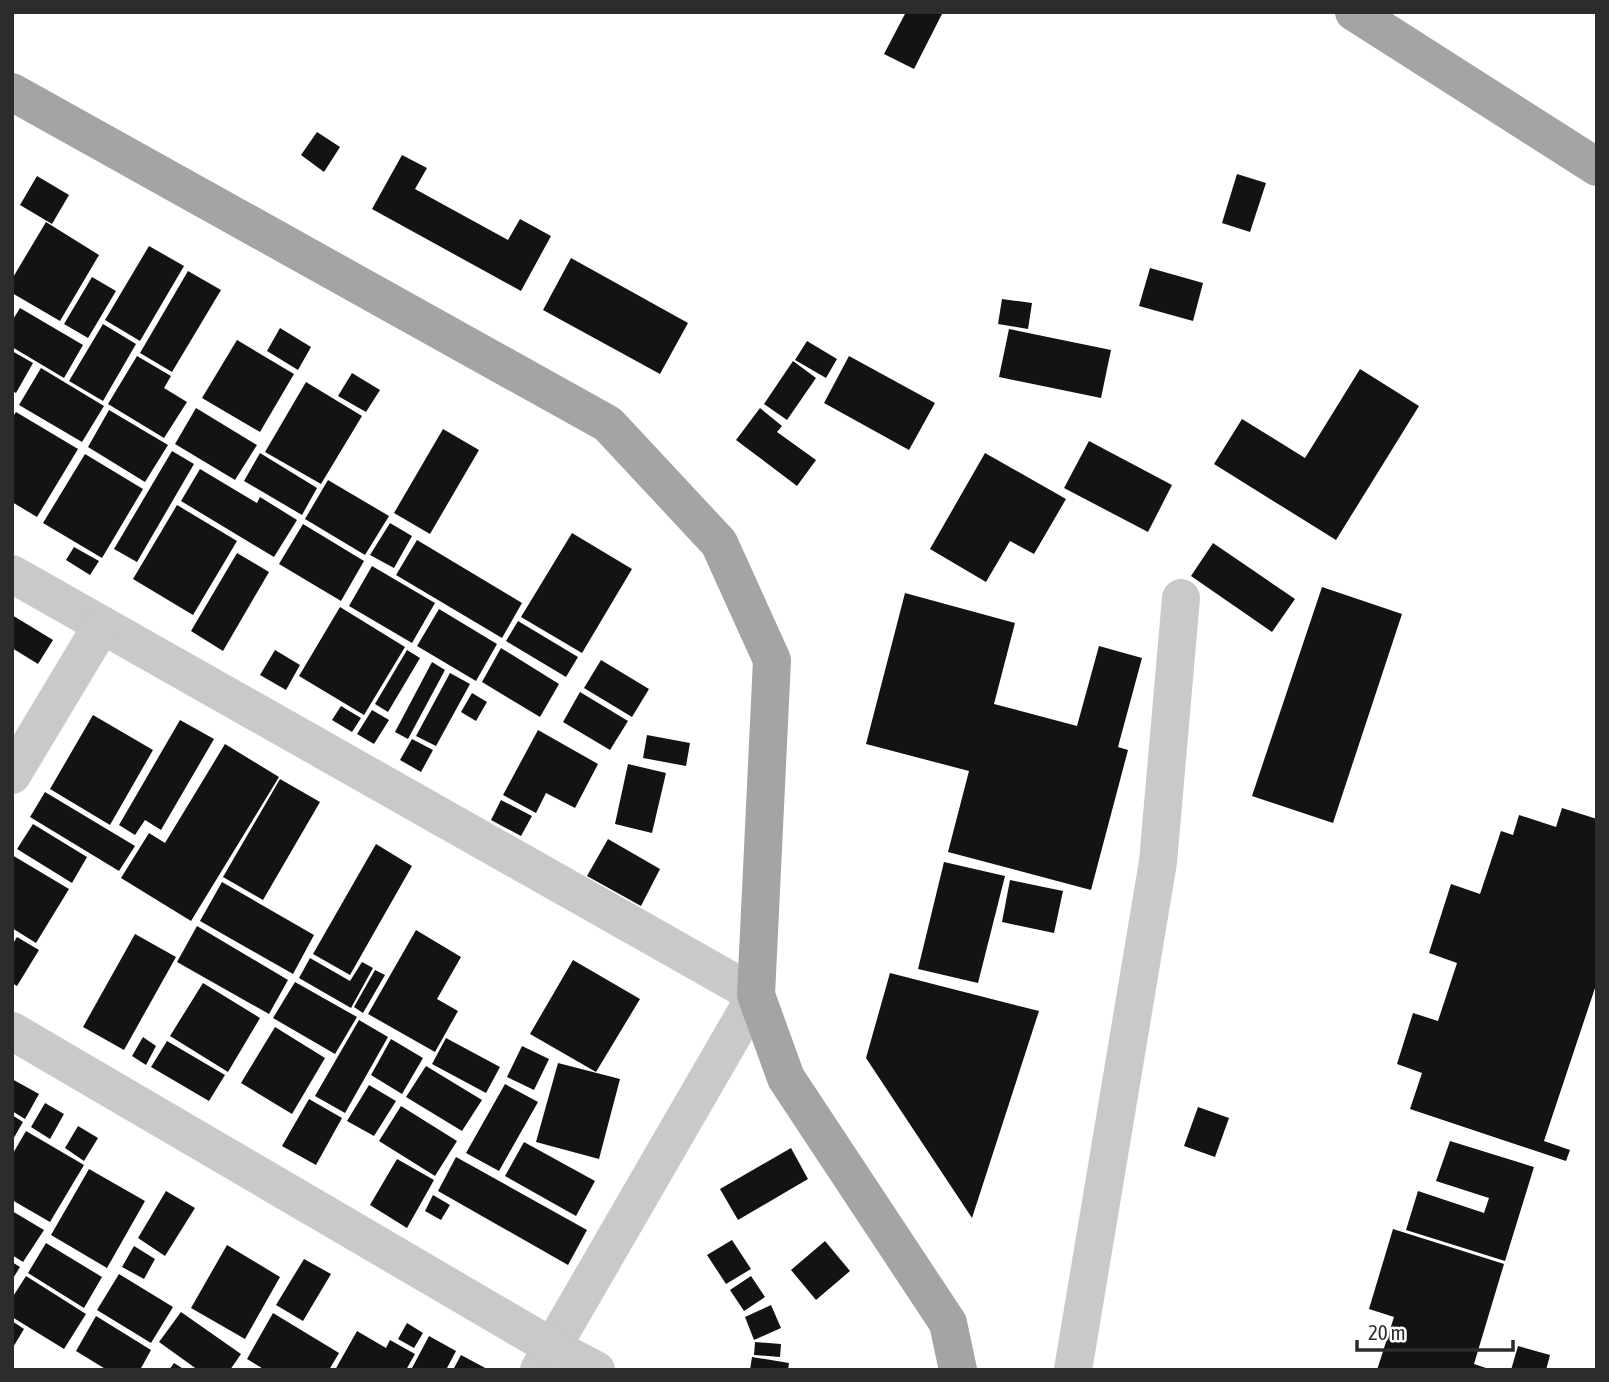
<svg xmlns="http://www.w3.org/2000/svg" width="1609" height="1382" font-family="'Asap Condensed',sans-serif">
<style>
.building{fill:#131313}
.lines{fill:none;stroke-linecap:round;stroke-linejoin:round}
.minor{stroke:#c9c9c9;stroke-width:38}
.major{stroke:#a4a4a4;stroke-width:38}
</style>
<rect width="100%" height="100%" fill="#fff"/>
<g class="building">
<polygon points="906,12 943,12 914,69 884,54"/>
<polygon points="317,132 340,147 324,172 301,155"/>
<polygon points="402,155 427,168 415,189 508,240 520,219 551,236 521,291 372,209"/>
<polygon points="1237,174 1266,183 1250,232 1222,223"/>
<polygon points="37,176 69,195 52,224 20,205"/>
<polygon points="46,222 99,255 60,321 12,293 12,279"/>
<polygon points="149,246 184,266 140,341 105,320"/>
<polygon points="571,258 688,323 660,374 543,310"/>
<polygon points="1150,268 1203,283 1193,321 1139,306"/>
<polygon points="188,271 221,290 172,372 140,353"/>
<polygon points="92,277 116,291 88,338 64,324"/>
<polygon points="1002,299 1032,303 1028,329 998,324"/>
<polygon points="20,308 83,345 64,378 12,347 12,321"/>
<polygon points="103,324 136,344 103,401 69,381"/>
<polygon points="280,328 311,347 298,370 267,351"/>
<polygon points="1009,329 1111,350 1101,398 999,377"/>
<polygon points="237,340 294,374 260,432 202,398"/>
<polygon points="807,341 837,359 826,378 795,360"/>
<polygon points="12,351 33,363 16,393 12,391"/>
<polygon points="137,356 171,376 164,388 187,402 164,438 108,404"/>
<polygon points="849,356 935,403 909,450 824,403"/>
<polygon points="793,361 816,378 787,420 764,404"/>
<polygon points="41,368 104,406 82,442 19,405"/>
<polygon points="1360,369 1419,406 1336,540 1214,464 1242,419 1305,458"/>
<polygon points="352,373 380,390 366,412 338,396"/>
<polygon points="306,382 362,416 321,484 265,452"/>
<polygon points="196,408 257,445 235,480 175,444"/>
<polygon points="760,408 782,426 777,432 816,460 797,486 736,440"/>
<polygon points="109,410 168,445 145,482 88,447"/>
<polygon points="16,412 78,449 37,517 12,502 12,418"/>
<polygon points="443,429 479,450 430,534 394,513"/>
<polygon points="1089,441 1172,485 1148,532 1064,488"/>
<polygon points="172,451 194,464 137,562 114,549"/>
<polygon points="260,453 317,488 302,515 244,481"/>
<polygon points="985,453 1066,499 1034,554 1010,541 986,582 930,549"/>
<polygon points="85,454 143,489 102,558 43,523"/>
<polygon points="200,469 257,503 260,497 297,520 274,557 181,501"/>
<polygon points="328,480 389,516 365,555 305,519"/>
<polygon points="177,505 237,541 193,615 133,579"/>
<polygon points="390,523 412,536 394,568 370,555"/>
<polygon points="303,524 364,561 341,601 279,564"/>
<polygon points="572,533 632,569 582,653 521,617"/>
<polygon points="417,540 522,603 502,638 396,575"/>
<polygon points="1213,543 1295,599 1272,632 1191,576"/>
<polygon points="74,547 99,561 90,575 66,560"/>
<polygon points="237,553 269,572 223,651 191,631"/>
<polygon points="372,566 435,603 412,643 349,606"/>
<polygon points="1322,587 1402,614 1333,823 1252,796"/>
<polygon points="905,593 1015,623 994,704 1077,726 1099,646 1142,658 1118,747 1128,750 1091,890 948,852 969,771 866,744"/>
<polygon points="340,607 405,647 364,715 299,676"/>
<polygon points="439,609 497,644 476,681 417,646"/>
<polygon points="12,615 53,640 38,664 12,648"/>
<polygon points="518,621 578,657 566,677 506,641"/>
<polygon points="501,648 559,684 540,717 482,682"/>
<polygon points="275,650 300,665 286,690 260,675"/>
<polygon points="407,650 420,658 388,712 375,704"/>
<polygon points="601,660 649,689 632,717 584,688"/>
<polygon points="432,662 445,670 408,739 395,732"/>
<polygon points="450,673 470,684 436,746 416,736"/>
<polygon points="580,692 628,721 610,750 563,722"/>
<polygon points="472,693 487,702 476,721 461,712"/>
<polygon points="341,706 361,718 352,732 332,720"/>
<polygon points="372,710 389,720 374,744 357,734"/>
<polygon points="93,715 153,750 110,825 50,789"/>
<polygon points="180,720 214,739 161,830 145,820 135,835 119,825"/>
<polygon points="538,730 598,764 575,808 546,793 536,813 503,795"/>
<polygon points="647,735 690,743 686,766 643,758"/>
<polygon points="412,739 433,750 421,772 400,760"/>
<polygon points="225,744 279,777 191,921 121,878 149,833 165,843"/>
<polygon points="628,764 666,773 652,833 615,824"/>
<polygon points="280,779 320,802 263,900 223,877"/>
<polygon points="45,792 135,846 119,871 30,817"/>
<polygon points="501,800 532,816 521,836 491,820"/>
<polygon points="1562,808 1597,819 1597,982 1544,1141 1570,1150 1566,1161 1410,1109 1422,1073 1397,1064 1413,1013 1438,1021 1457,963 1429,953 1451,884 1480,894 1501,831 1513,835 1519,815 1556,827"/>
<polygon points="33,824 87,857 72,883 17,849"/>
<polygon points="608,839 660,869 641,906 587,876"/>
<polygon points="376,844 412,866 350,975 313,954"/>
<polygon points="12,855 69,889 36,943 12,928"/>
<polygon points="944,862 1005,876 978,983 918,969"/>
<polygon points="1010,880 1063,891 1054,933 1002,922"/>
<polygon points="222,882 314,935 293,974 200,921"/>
<polygon points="197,926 288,980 269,1014 177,962"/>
<polygon points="416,930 461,957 437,999 458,1011 435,1052 368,1014"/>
<polygon points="135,934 176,957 124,1050 83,1027"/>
<polygon points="17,937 39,950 17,986 12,983 12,945"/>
<polygon points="310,958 350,981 362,962 373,968 351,1008 299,978"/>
<polygon points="573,960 640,999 596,1072 530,1034"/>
<polygon points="375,970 385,975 363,1013 354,1007"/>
<polygon points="890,973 1039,1011 972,1218 866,1058"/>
<polygon points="295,982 357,1017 335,1054 273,1018"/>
<polygon points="203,983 260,1018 228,1072 170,1036"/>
<polygon points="359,1020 388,1037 345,1113 315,1096"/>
<polygon points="275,1027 325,1058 292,1114 241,1083"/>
<polygon points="143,1037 156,1046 146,1065 132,1056"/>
<polygon points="446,1038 500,1067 486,1093 432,1064"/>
<polygon points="391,1039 423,1058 402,1094 371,1075"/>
<polygon points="167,1041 225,1075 209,1101 151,1067"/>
<polygon points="522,1046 549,1059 534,1090 507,1077"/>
<polygon points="558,1063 620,1079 599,1159 536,1142"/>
<polygon points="426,1066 482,1100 462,1131 406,1097"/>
<polygon points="12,1079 39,1094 25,1119 12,1111"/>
<polygon points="505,1084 538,1102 499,1171 466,1153"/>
<polygon points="369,1085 396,1101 374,1136 347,1121"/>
<polygon points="309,1099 342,1118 316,1165 282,1146"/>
<polygon points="45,1103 64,1114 50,1139 31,1127"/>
<polygon points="401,1106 457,1141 435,1176 379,1141"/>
<polygon points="1198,1107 1229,1118 1215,1157 1184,1146"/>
<polygon points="12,1115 23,1122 12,1141"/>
<polygon points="78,1126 98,1138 84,1161 65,1148"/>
<polygon points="26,1131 84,1165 50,1222 12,1200 12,1155"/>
<polygon points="1450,1141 1534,1167 1505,1261 1406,1230 1418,1191 1484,1213 1489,1198 1436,1181"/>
<polygon points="524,1142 595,1181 576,1216 505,1176"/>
<polygon points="791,1148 808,1179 738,1220 720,1189"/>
<polygon points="456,1157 587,1230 568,1265 438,1191"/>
<polygon points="397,1159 434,1180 407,1228 370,1205"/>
<polygon points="89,1169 145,1201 107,1268 51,1235"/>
<polygon points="166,1191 195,1208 165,1256 138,1238"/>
<polygon points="433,1195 450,1205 441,1220 425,1211"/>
<polygon points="12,1211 44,1230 23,1262 12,1255"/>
<polygon points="1393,1229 1504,1264 1474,1364 1492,1370 1377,1370 1394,1317 1369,1309"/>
<polygon points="732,1240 751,1269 726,1284 707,1255"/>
<polygon points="825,1241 850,1271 816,1300 791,1270"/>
<polygon points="46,1243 102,1277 84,1308 28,1273"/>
<polygon points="227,1245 280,1277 245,1339 191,1308"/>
<polygon points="134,1246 155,1259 144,1279 122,1267"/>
<polygon points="304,1259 331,1274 303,1321 276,1305"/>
<polygon points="12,1262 20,1267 12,1280"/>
<polygon points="119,1274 173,1307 151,1343 97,1310"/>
<polygon points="26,1276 86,1314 64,1349 12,1317 12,1298"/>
<polygon points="751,1276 765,1297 744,1311 730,1290"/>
<polygon points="771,1305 781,1328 754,1340 745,1317"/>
<polygon points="181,1312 241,1354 230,1370 198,1370 159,1342"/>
<polygon points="273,1313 339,1353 329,1370 265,1370 247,1359"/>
<polygon points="96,1316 151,1350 140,1370 107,1370 76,1351"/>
<polygon points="12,1321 24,1329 12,1349"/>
<polygon points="407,1323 423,1333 414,1348 398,1339"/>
<polygon points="357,1331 386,1348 390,1340 415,1354 406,1370 335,1370"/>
<polygon points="429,1336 456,1351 446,1370 411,1370"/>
<polygon points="755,1342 781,1344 780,1357 754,1355"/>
<polygon points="1518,1346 1550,1355 1546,1370 1511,1370"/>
<polygon points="461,1355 489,1370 453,1370"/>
<polygon points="752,1357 789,1363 788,1370 750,1370"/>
<polygon points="174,1363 185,1370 169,1370"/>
</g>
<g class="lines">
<g class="minor">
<polyline points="12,574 756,995 539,1370"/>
<polyline points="12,775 102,625"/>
<polyline points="12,1031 552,1347 596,1370"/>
<polyline points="1073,1370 1158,862 1181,598"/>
</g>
<g class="major">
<polyline points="1354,12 1597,167"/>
<polyline points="12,92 608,424 719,543 772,660 756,995 786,1078 948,1323 958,1370"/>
</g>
</g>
<rect width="1609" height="1382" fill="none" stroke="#2c2c2c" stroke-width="28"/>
<path d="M1357 1340v10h156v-10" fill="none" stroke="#2c2c2c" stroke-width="3.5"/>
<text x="1368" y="1340" font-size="21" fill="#2c2c2c" stroke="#ffffff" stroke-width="5" paint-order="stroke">20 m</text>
</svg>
